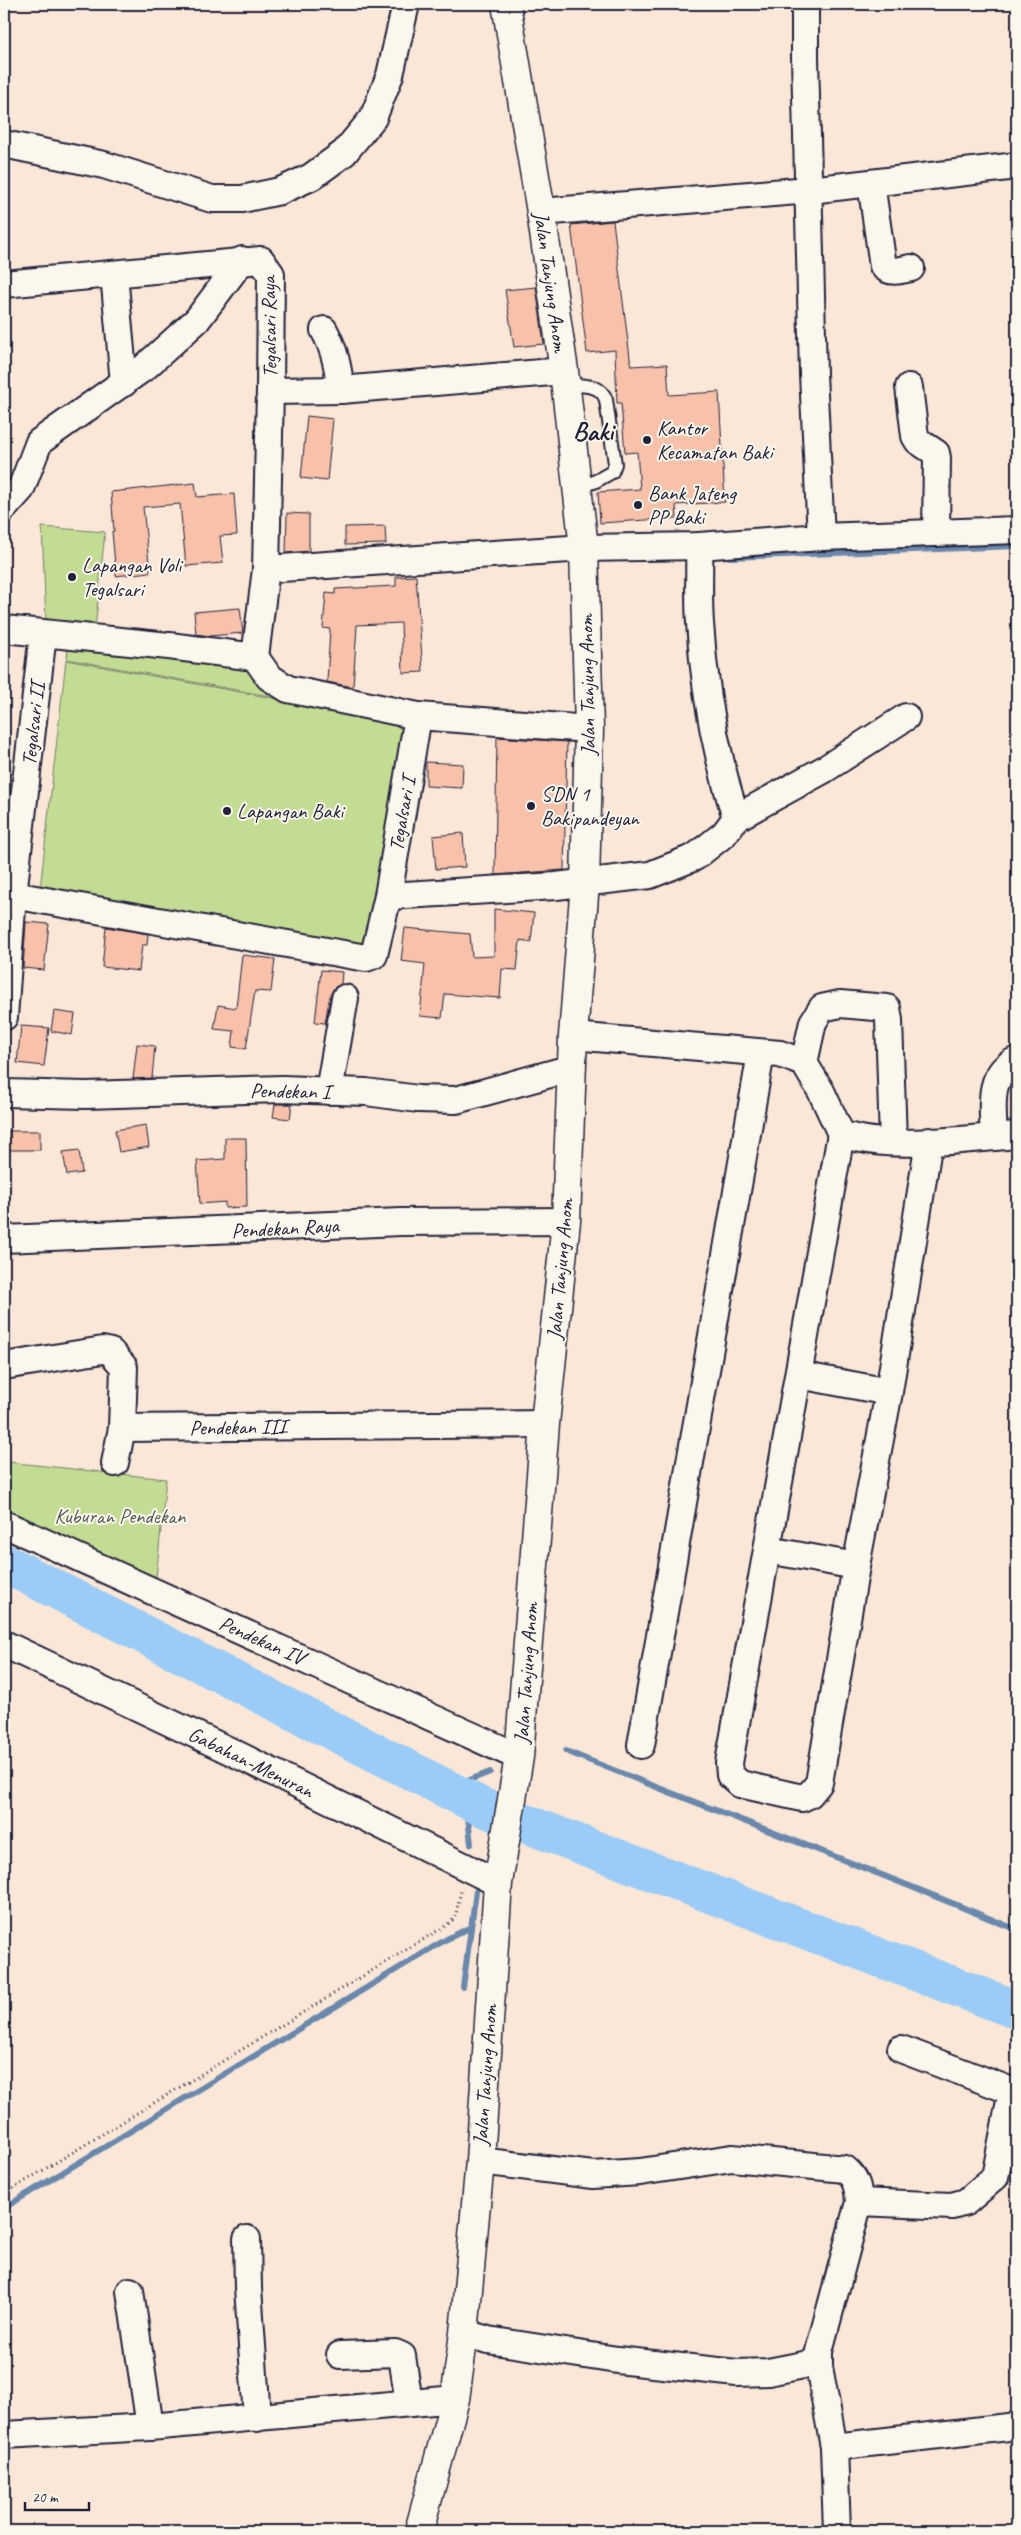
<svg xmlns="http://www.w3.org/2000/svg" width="1021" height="2535" font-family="Caveat,sans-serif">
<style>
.green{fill:#c3dc93;stroke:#727f67}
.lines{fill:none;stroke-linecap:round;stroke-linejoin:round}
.stream{stroke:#6b88ac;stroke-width:6}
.river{stroke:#9bccf7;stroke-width:39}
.building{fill:#f7c1aa;stroke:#22223b}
.service-casing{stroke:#22223b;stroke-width:16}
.minor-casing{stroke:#22223b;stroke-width:30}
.secondary-casing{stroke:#22223b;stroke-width:31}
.path{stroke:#22223b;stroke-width:3;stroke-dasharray:1 4;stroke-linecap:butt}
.service{stroke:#fbf7ec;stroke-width:12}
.minor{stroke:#fbf7ec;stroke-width:26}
.secondary{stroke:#fbf7ec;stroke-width:28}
.poi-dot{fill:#22223b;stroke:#fbf7ec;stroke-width:2}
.labels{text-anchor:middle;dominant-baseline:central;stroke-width:4;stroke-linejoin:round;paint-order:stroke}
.street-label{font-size:21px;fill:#22223b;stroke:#fbf7ec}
.poi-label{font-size:21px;fill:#22223b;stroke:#fbf7ec;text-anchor:start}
.park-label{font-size:21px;fill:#525a55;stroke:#fbf7ec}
.district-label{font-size:26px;font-weight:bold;fill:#22223b;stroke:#fbf7ec}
</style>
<rect width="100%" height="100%" fill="#fae7d8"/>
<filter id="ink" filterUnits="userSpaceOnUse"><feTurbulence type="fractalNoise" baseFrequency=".02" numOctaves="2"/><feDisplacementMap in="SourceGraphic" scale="10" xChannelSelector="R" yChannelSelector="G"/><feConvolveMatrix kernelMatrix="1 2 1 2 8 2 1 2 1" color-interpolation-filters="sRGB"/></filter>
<g filter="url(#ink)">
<g class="green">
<polygon points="42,527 105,532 95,629 46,622"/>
<polygon points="68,647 251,669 285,699 67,659"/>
<polygon points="66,660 419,725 384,950 39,898"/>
<polygon points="8,1462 166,1479 156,1578 8,1511"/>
</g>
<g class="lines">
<g class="stream">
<polyline points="730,557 1017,546"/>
<path d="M566 1751C716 1812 868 1867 1017 1930"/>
<polyline points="447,1789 490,1772"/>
<polyline points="466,1799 471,1844"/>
<polyline points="463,1987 476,1891"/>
<polyline points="4,2208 445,1940 471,1927"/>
</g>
<polyline class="river" points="4,1563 482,1807 1017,2010"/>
</g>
<g class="building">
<polygon points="613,221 631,366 667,364 669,395 719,392 725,502 676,505 677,518 600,523 598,492 640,489 637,452 625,453 621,403 617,403 615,350 587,353 571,225"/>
<polygon points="536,287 544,344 514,347 505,290"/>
<polygon points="307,416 333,419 327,481 301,478"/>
<polygon points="195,483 197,497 234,494 237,535 220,536 223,563 186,566 180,504 143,507 150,572 116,576 112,531 114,531 111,492"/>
<polygon points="287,513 309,514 309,551 286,553"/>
<polygon points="385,526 386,544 345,545 345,527"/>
<polygon points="416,576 423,672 403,673 401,623 357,625 353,687 327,682 330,629 323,628 326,593 335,594 335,589 396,586 396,577"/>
<polygon points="240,608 243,633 210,636 196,634 194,612"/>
<polygon points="497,737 567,742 564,870 495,875"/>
<polygon points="426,762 463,764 462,788 426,786"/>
<polygon points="463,833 465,867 436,869 433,836"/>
<polygon points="494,909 534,913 531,942 520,940 517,970 502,969 500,998 445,994 442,1018 420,1016 425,964 401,961 405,928 470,934 472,957 494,956"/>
<polygon points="26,922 49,924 44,970 23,968"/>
<polygon points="106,927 148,934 147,945 142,945 139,971 102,967"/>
<polygon points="242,955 275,959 271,992 255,991 246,1049 232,1047 234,1031 214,1029 218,1005 236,1008"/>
<polygon points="321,970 342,972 341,984 334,988 330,995 325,1023 315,1022"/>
<polygon points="54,1011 75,1014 72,1035 51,1031"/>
<polygon points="21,1026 49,1028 44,1066 17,1063"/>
<polygon points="137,1044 155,1046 152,1078 133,1079"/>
<polygon points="275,1104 292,1104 290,1119 273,1117"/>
<polygon points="146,1125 149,1147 119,1152 115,1130"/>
<rect x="8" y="1131" width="32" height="19"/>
<polygon points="225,1138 246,1138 247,1207 225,1208 225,1202 200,1204 197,1161 225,1159"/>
<polygon points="79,1150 82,1173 67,1175 63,1152"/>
</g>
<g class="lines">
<g class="service-casing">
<path id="service" d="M566 384C582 387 600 382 606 400L615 464 612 472 594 482 577 486"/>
</g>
<g class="minor-casing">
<g id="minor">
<polyline points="805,4 805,57 813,374 821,537"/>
<polyline points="4,144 104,165 212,199 242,199 280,191 311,177 344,153 373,118 390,75 406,4"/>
<path d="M871 183 883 266C890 274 902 270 911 268"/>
<polyline points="541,212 810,190 1017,166"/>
<polyline points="114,274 124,383"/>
<polyline points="4,284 261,260 271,274 270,391 341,390 564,371"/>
<path d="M324 330C335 350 338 368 341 390"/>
<polyline points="909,387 915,436 918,441 936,453 937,458 936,533"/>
<polyline points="4,508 21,489 39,442 145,367 197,320 242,260"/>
<polyline points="266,569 270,391"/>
<polyline points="4,629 169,646 255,657 266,569 584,548 699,546 821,537 1017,530"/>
<polyline points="418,716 589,729"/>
<polyline points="736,818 825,769 906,717"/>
<polyline points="13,895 366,958 374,955 388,896 418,716 288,689 269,677 255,657"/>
<path d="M388 896 556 886 650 875 695 857 724 834 736 818C716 755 704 689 700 623 698 598 700 572 699 546"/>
<polyline points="4,1017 13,895 43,634"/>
<path d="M573 1036 780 1054 804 1063 821 1091 841 1134C893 1151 962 1139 1017 1135"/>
<polyline points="804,1063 813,1022 822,1008 840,1004 887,1008 889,1020 893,1141"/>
<polyline points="329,1091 345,998"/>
<polyline points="4,1093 86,1095 282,1089 366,1092 418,1099 456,1100 572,1068"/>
<polyline points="841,1134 729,1763 730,1775 740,1784 802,1798 810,1794 819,1783 856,1566 889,1392 929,1141"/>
<path d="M994 1137C993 1109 986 1073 1017 1060"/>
<polyline points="4,1239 401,1222 566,1221"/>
<polyline points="4,1366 103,1350 111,1352 124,1367 122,1428 545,1424"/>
<polyline points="799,1375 889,1392"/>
<polyline points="115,1463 122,1428"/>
<polyline points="4,1524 519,1757"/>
<polyline points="768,1550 856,1566"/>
<polyline points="4,1644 230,1751 498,1883"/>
<polyline points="641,1745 761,1053"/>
<polyline points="901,2049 1017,2093"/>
<path d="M480 2161 593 2175 640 2172 732 2158 845 2169C857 2179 858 2188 859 2202L819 2351V2367L834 2447 837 2531"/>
<polyline points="859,2202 952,2206 966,2202 995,2177 1012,2091"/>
<polyline points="247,2239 248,2288 257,2418"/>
<polyline points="130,2291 150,2427"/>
<polyline points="464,2333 488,2340 617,2360 737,2373 768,2372 819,2362"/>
<polyline points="340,2355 395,2353 402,2356 409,2403"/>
<polyline points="4,2435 150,2427 455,2399"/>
<polyline points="834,2447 1017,2426"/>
</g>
</g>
<g class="secondary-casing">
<polyline id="secondary" points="419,2531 455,2399 464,2333 480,2161 498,1883 519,1757 545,1424 566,1221 573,1036 585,883 589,729 584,548 564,371 541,212 506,4"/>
</g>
<polyline class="path" points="4,2194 447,1925 455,1918 461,1891"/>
<use href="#service" class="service"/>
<use href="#minor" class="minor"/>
<use href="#secondary" class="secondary"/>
</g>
</g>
<g class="poi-dot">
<circle cx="647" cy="440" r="5"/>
<circle cx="638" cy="505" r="5"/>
<circle cx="72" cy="577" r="5"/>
<circle cx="531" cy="806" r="5"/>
<circle cx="227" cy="811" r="5"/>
</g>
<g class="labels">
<g class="street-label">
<text transform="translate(551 282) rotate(82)">Jalan Tanjung Anom</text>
<text transform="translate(269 327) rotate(-91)">Tegalsari Raya</text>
<text transform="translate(587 685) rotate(-91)">Jalan Tanjung Anom</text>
<text transform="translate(33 724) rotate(-84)">Tegalsari II</text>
<text transform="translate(402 814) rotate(-80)">Tegalsari I</text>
<text transform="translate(290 1091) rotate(1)">Pendekan I</text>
<text transform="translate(285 1228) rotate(-3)">Pendekan Raya</text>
<text transform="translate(560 1269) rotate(-85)">Jalan Tanjung Anom</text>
<text transform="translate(238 1427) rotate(-1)">Pendekan III</text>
<text transform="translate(262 1640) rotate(24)">Pendekan IV</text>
<text transform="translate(526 1673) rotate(-86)">Jalan Tanjung Anom</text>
<text transform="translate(251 1762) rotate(26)">Gabahan-Menuran</text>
<text transform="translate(485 2075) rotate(-86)">Jalan Tanjung Anom</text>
</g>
<g class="poi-label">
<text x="657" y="428">Kantor<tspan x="657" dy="24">Kecamatan Baki</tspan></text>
<text x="648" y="493">Bank Jateng<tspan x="648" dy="24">PP Baki</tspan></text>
<text x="82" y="565">Lapangan Voli<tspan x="82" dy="24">Tegalsari</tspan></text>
<text x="541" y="794">SDN 1<tspan x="541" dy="24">Bakipandeyan</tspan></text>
<text x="237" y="811">Lapangan Baki</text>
</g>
<g class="park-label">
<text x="120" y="1516">Kuburan Pendekan</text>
</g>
<g class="district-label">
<text x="593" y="431">Baki</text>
</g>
</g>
<rect width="1021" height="2535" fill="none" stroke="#fbf7ec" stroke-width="20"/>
<rect x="10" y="10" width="1001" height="2515" fill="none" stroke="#22223b" stroke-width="2" filter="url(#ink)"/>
<path d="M25 2502v8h64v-8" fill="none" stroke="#22223b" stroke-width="2.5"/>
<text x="32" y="2502" font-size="15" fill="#22223b" stroke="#fbf7ec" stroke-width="4" paint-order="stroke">20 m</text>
</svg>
